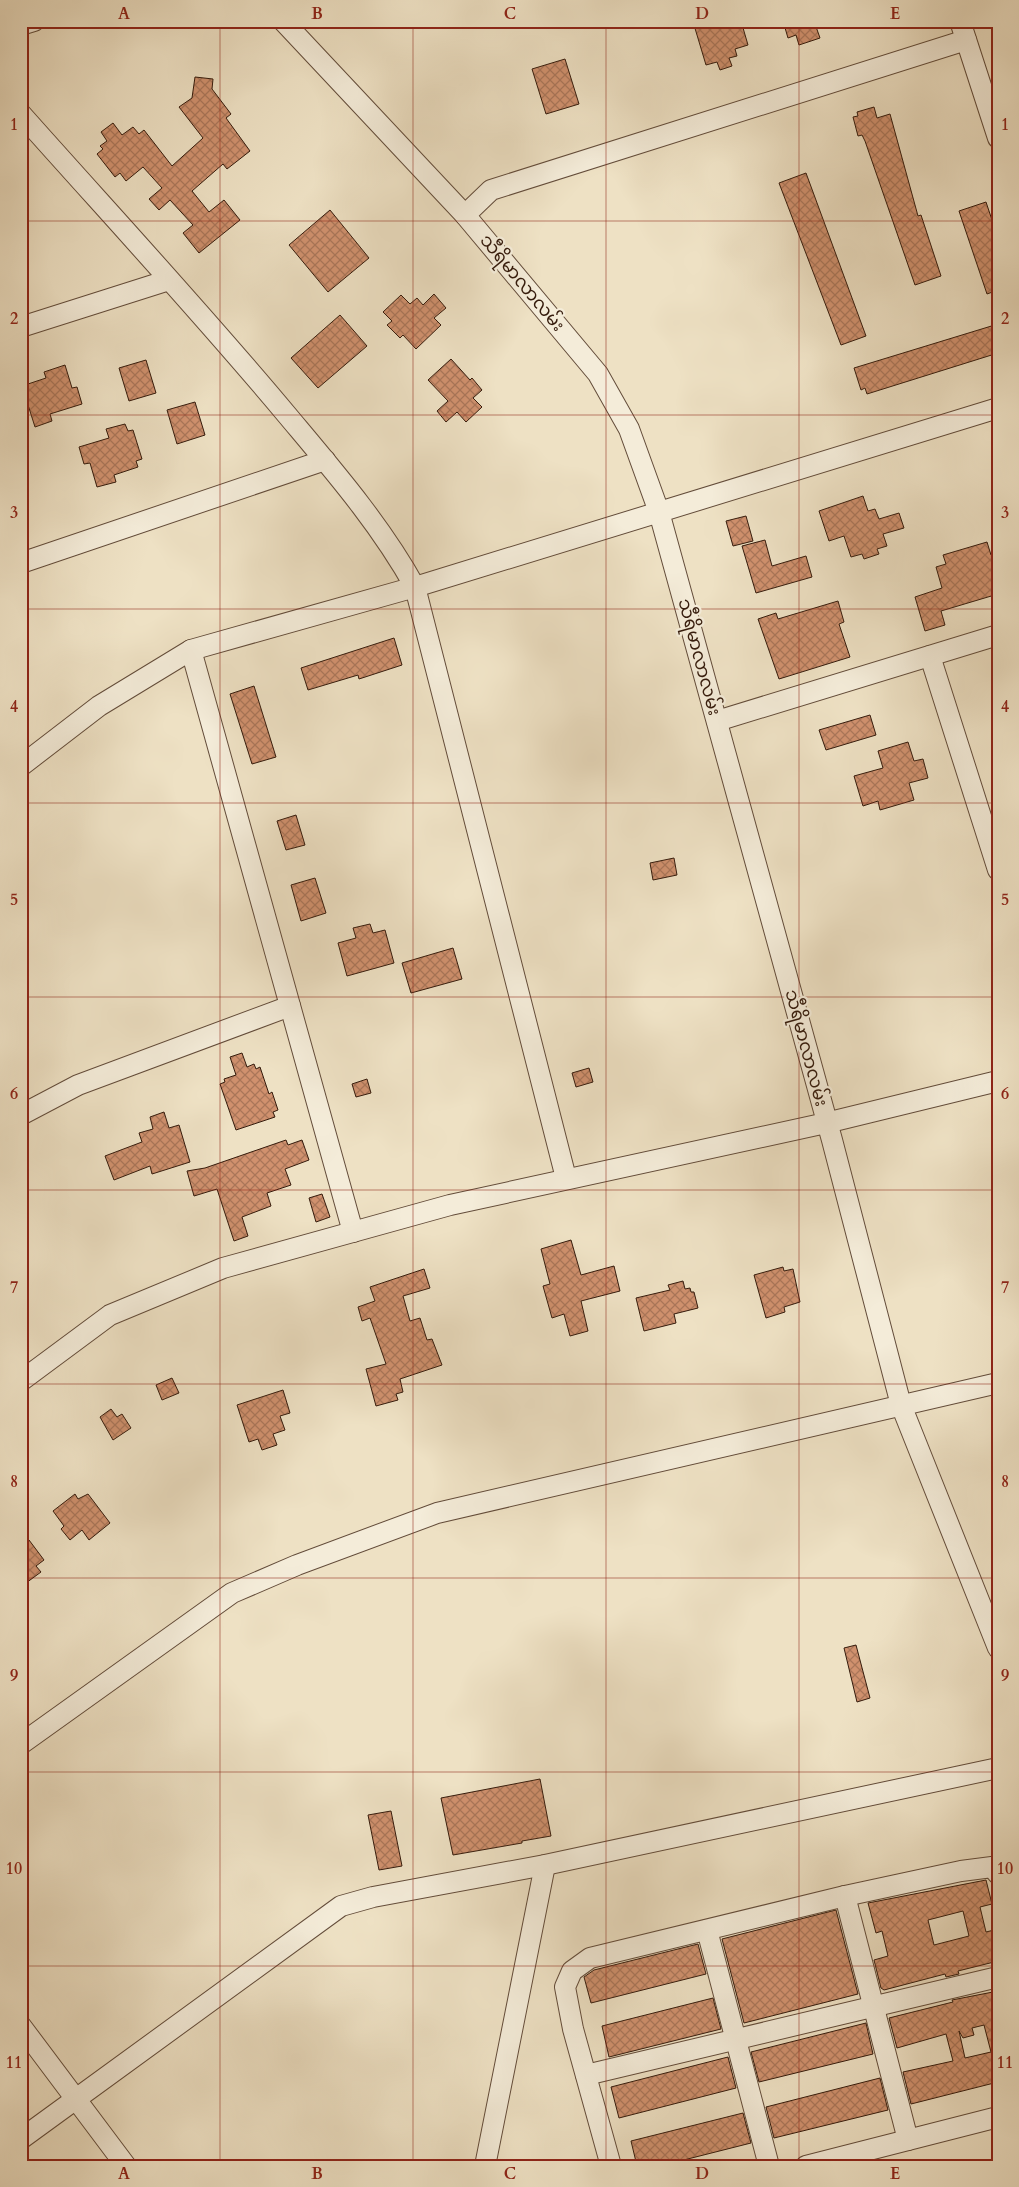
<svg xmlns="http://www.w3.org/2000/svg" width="1019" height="2187" font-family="Cardo,'Noto Sans Myanmar',serif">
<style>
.building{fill:url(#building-cross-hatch);stroke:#351b0c;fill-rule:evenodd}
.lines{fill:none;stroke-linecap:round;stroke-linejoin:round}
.minor-casing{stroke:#634c3a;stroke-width:22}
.minor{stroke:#f4ecd9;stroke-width:20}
.grid{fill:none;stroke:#8f2418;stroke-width:1;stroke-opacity:0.55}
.labels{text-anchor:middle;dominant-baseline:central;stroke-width:4.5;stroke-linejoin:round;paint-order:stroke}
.street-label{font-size:18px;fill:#351b0c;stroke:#f4ecd9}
.neatline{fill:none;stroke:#8f2418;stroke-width:2}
.grid-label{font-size:16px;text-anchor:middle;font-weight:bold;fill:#8f2418}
</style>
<defs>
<pattern id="building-cross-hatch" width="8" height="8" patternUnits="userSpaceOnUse" patternTransform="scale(1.25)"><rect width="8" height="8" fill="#d0916e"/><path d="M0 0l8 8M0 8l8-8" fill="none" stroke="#aa7659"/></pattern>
</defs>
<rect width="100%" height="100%" fill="#eee1c4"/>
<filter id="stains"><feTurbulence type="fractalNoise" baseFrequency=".004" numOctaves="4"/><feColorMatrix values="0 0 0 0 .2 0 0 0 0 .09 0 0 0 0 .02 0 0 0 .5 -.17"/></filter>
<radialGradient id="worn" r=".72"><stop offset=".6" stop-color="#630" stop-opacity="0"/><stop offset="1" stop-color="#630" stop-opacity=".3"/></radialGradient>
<g class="building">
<polygon points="706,21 741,21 748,45 735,49 737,56 729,58 732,66 720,70 717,62 706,65 694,25"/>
<polygon points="783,21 814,21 820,38 799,45 796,35 788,38"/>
<polygon points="565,59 579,104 546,114 532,69"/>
<polygon points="195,77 213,79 212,89 231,114 226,118 250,151 227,169 223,164 192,191 209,212 224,200 240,220 199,253 183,233 193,225 170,200 159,210 149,199 162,188 143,167 126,181 120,173 115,177 97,154 103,149 100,146 107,141 101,132 113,123 122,135 133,127 139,134 144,130 172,166 203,138 179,107 192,98"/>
<polygon points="874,107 877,118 890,114 918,216 921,215 941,276 915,285 865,141 862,135 858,136 853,117 858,116 857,112"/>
<polygon points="806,173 866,336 841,345 779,183"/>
<polygon points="986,202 998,238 998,290 987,294 959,211"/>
<polygon points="330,210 369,258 328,292 289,245"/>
<polygon points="434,294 446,308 434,318 441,325 416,349 403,335 400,338 387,325 392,321 383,312 401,295 410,304 417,298 423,305"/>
<polygon points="340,315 367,346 318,388 291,358"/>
<polygon points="998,324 998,353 867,394 865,388 861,390 854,368"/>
<polygon points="451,359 470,380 472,378 482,390 473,398 482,407 466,422 457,412 446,422 437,411 448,401 428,380"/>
<polygon points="146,360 156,393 129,401 119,368"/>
<polygon points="65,365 72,388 77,387 82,404 50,414 52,421 35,427 22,386 46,378 44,372"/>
<polygon points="195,402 205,435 177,444 167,410"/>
<polygon points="125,424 128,431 133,430 142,459 136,461 138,467 114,475 116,482 97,487 90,463 84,464 79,447 109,438 106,429"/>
<polygon points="863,496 868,511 875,509 879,519 899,513 904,528 883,534 887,546 877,549 879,554 864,559 862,554 851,557 844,536 829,541 819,511"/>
<polygon points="746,516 753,541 733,546 726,521"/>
<polygon points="765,540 772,566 806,556 812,577 756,593 742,546"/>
<polygon points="987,542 991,555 998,553 998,594 941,611 945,625 925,631 915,597 942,588 936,567 946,564 943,555"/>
<polygon points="838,601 844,622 839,624 850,657 779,679 758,619 776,613 778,619"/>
<polygon points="394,638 402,665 359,679 358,675 308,690 301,668"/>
<polygon points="254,686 276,757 252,764 230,694"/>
<polygon points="870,715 876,735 826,750 819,730"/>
<polygon points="908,742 914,761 923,759 928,778 909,783 914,800 880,810 878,801 863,806 854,776 883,768 878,751"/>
<polygon points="296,815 305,845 286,850 277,821"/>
<polygon points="674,858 677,875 653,880 650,863"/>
<polygon points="315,878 326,913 301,921 291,885"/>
<polygon points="370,924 373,933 385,930 394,963 347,976 338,943 356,938 353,928"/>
<polygon points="453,948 462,979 411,993 402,963"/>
<polygon points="242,1053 247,1067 254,1064 256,1069 260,1067 269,1094 272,1092 278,1110 273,1112 275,1117 236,1130 220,1084 225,1082 224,1079 236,1075 230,1057"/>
<polygon points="589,1068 593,1082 576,1087 572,1073"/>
<polygon points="367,1079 371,1093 356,1097 352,1084"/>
<polygon points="164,1112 169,1128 179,1125 190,1162 152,1174 150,1166 114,1180 105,1156 142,1142 139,1133 153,1129 150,1117"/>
<polygon points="286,1140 288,1145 302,1140 309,1160 285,1169 291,1185 267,1193 271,1206 242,1217 248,1236 234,1241 217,1189 194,1196 187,1171 205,1168"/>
<polygon points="322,1194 330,1217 316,1222 309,1198"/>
<polygon points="571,1240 581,1275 614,1266 620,1291 581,1301 588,1331 570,1336 564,1314 552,1318 543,1286 550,1284 541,1249"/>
<polygon points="783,1267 784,1271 793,1269 800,1302 784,1307 785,1312 766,1318 754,1275"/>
<polygon points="424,1269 430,1288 403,1296 410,1321 420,1318 427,1340 432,1339 442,1365 400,1379 403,1392 396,1394 398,1400 376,1406 366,1369 386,1364 370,1318 362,1321 358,1307 375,1301 370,1287"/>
<polygon points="683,1281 685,1289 690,1288 691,1292 694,1292 698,1308 674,1314 676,1323 644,1331 636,1298 670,1290 668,1285"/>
<polygon points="172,1378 179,1393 162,1400 156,1385"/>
<polygon points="283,1390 290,1413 280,1416 285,1430 273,1434 277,1445 262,1450 258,1439 249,1442 237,1405"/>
<polygon points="111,1409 117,1417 122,1414 131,1428 113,1440 100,1417"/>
<polygon points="75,1494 78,1499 88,1494 110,1523 89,1540 82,1530 70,1540 61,1529 64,1526 53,1511"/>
<polygon points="29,1540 44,1560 36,1566 41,1572 26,1583 21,1577 21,1546"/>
<polygon points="856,1645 870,1698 857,1702 844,1648"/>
<polygon points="540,1779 551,1836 522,1841 522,1843 453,1855 441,1798"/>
<polygon points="391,1811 402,1866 379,1870 368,1815"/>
<path d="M986 1880 992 1904 980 1907 986 1932 998 1929V1961L958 1971 959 1974 946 1977 945 1974 884 1990 881 1988 874 1960 888 1956 882 1931 876 1933 868 1903ZM963 1911 969 1936 934 1945 928 1920Z"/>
<polygon points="836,1910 858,1994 744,2023 722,1939"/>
<polygon points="698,1944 706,1974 591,2003 584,1977 594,1970"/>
<path d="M998 1991V2082L911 2104 903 2072 953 2061 946 2034 897 2048 889 2018 953 2002 952 2000ZM984 2025 991 2052 965 2058 959 2031 963 2038 974 2035 972 2028Z"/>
<polygon points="713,1998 721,2029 609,2057 602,2026"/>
<polygon points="866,2023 873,2054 759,2082 751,2052"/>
<polygon points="728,2057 736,2088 619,2118 611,2087"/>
<polygon points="880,2078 888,2110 774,2138 766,2107"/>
<polygon points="743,2113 751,2143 660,2166 637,2166 631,2141"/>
</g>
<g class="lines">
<g class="minor-casing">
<g id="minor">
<polyline points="283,21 465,215 598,374 629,429 659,512 832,1140 901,1405 998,1648"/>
<polyline points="960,21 998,138"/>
<polyline points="21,25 34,21"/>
<path d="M21 114C110 214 201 312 287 415 333 470 380 524 415 587L566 1178"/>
<polyline points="465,215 491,190 966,40"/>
<polyline points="21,327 169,280"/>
<polyline points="21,563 325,460"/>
<polyline points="191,650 353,1232"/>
<polyline points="930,656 998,870"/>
<polyline points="717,721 998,635"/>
<polyline points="21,766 99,706 191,650 415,587 998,408"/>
<polyline points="21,1115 78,1085 290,1006"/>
<polyline points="21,1381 110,1315 223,1268 450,1205 826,1123 998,1081"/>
<polyline points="21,1744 232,1593 297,1565 437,1513 998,1383"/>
<polyline points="845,1896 908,2140"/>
<polyline points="707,1930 769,2166"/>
<polyline points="21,2026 126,2166"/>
<polyline points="586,2075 998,1977"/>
<polyline points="21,2139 341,1906 373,1897 545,1865 998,1768"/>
<polyline points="485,2166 545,1865"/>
<polyline points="611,2166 573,2029 565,1987 572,1971 590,1958 845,1896 961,1871 992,1867 998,1874"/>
<polyline points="806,2166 998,2117"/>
</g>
</g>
<use href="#minor" class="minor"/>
</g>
<path class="grid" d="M220 21V2166M413 21V2166M606 21V2166M799 21V2166M21 221H998M21 415H998M21 609H998M21 803H998M21 997H998M21 1190H998M21 1384H998M21 1578H998M21 1772H998M21 1966H998"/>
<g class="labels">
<g class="street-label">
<text transform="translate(522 283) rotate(50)">သီရိမာလာလမ်း</text>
<text transform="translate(699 657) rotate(75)">သီရိမာလာလမ်း</text>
<text transform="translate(806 1048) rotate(75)">သီရိမာလာလမ်း</text>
</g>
</g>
<rect width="1019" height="2187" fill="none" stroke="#eee1c4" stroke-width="55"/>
<rect x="28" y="28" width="964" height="2132" class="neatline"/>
<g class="grid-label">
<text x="124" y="19">A</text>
<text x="317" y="19">B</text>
<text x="510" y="19">C</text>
<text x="702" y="19">D</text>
<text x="895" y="19">E</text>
<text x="14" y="130">1</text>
<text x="1005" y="130">1</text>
<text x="14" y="324">2</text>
<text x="1005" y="324">2</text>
<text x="14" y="518">3</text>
<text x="1005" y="518">3</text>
<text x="14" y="712">4</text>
<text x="1005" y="712">4</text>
<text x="14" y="905">5</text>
<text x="1005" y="905">5</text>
<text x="14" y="1099">6</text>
<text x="1005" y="1099">6</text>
<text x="14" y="1293">7</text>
<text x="1005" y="1293">7</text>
<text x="14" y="1487">8</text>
<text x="1005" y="1487">8</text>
<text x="14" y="1681">9</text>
<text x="1005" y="1681">9</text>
<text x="14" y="1874">10</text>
<text x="1005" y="1874">10</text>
<text x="14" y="2068">11</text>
<text x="1005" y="2068">11</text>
<text x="124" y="2179">A</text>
<text x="317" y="2179">B</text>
<text x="510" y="2179">C</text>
<text x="702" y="2179">D</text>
<text x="895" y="2179">E</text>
</g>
<rect width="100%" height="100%" filter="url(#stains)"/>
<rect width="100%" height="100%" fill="url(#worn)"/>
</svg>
